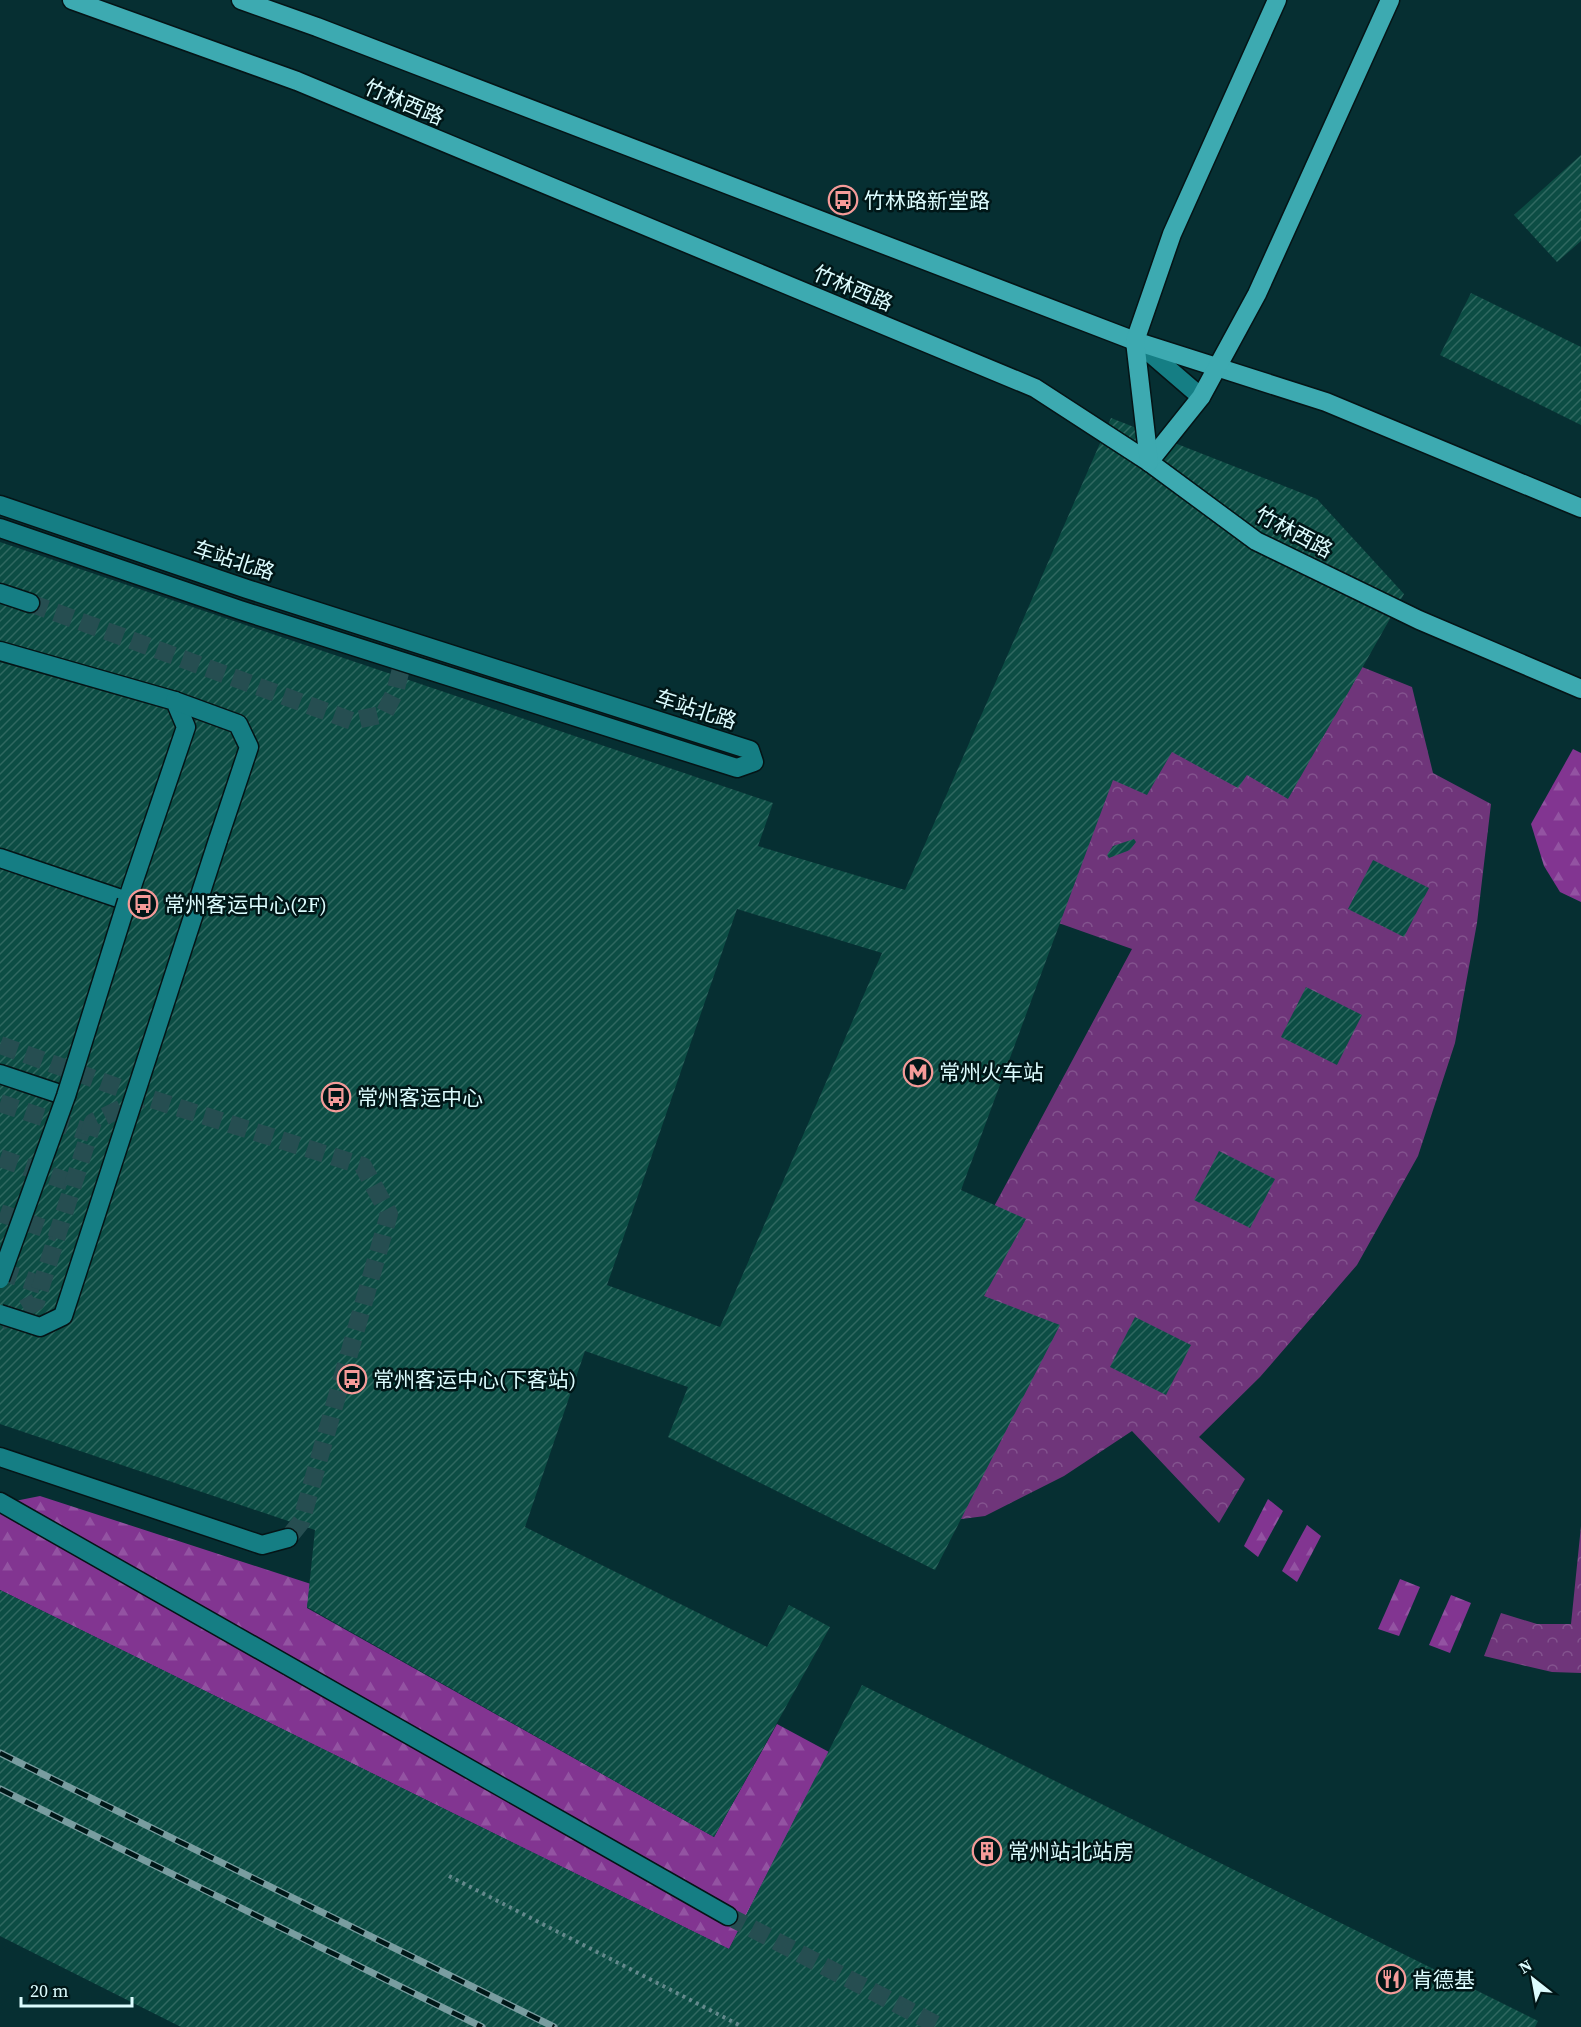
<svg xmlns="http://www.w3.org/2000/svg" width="1581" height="2027" font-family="'Source Serif 4','Noto Sans SC',serif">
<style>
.forest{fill:url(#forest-firs)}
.park{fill:url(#park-crowns)}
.building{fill:url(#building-hatch);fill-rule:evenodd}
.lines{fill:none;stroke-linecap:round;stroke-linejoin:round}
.minor-tunnel{stroke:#264e51;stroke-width:18;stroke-dasharray:18 9;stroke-linecap:butt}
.minor-casing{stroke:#051416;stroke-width:21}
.major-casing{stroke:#051416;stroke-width:21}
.path{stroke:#658a8d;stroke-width:4;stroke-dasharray:3 4.5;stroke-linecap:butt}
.minor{stroke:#157e84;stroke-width:18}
.major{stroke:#3daab1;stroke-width:18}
.rail-casing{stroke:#799da0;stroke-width:7}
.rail{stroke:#001617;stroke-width:4.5;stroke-dasharray:14;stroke-linecap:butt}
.minor-bridge-casing{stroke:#051416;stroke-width:21;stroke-linecap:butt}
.minor-bridge{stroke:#157e84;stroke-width:18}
.labels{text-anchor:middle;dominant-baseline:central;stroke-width:5;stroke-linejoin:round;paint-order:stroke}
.street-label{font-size:21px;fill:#dcfcfe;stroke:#001617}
.poi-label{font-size:21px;fill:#dcfcfe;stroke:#001617;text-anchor:start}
</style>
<defs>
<pattern id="forest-firs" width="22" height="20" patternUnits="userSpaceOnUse" patternTransform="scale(1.5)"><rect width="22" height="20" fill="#823591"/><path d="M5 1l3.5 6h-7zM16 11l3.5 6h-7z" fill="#9353a2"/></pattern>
<pattern id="park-crowns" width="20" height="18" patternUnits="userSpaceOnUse" patternTransform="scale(1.5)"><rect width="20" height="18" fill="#6f357a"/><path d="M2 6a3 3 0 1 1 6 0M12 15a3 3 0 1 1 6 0" fill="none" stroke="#83538e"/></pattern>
<pattern id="building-hatch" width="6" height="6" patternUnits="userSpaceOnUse" patternTransform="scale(1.5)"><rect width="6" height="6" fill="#0c4d44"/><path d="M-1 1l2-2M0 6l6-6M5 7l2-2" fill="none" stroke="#2f6860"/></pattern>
</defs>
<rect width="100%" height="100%" fill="#062f32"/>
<g class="forest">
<polygon points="1573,749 1581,753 1581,902 1560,892 1544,866 1531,824"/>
<polygon points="40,1496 311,1584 307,1608 714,1837 777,1724 829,1752 729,1949 0,1590 0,1504"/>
<polygon points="1268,1499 1283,1511 1258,1557 1244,1546"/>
<polygon points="1307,1525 1321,1536 1297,1582 1282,1571"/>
<polygon points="1400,1579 1420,1587 1399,1636 1378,1629"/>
<polygon points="1451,1595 1471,1603 1450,1653 1429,1645"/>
</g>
<g class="park">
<polygon points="1170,590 1412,687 1433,773 1491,804 1477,923 1455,1043 1418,1156 1357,1265 1260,1377 1199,1437 1245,1479 1219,1523 1132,1431 1064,1476 985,1516 900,1527 976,1240 1132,949 1019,909"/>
<polygon points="1581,1526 1581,1673 1552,1672 1484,1656 1501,1613 1537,1624 1571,1624"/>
</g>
<g class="building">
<polygon points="1581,155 1581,241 1557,262 1514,215"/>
<polygon points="1471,293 1581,347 1581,425 1440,355"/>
<path d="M1111 418 1317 499 1404 594 1288 799 1247 775 1238 788 1172 752 1147 795 1113 780 961 1190 1026 1219 984 1296 1060 1325 935 1570 668 1437 688 1387 585 1351 525 1527 767 1647 789 1605 830 1627 714 1837 307 1607 315 1530 0 1424V542L773 803 758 846 905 890ZM737 909 882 953 720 1327 607 1285Z"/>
<polygon points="1134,839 1136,842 1130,850 1109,858 1107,855 1113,846"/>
<polygon points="1373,860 1429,888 1404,937 1348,909"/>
<polygon points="1306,987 1362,1015 1337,1065 1281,1037"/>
<polygon points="1219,1151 1275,1179 1250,1228 1194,1200"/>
<polygon points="1135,1317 1191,1345 1166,1395 1110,1367"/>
<polygon points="0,1590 729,1949 862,1685 1538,2021 1535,2027 181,2027 0,1936"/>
</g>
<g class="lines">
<g class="minor-tunnel">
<polyline points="30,603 352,721 384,714 395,692 403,661"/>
<polyline points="0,1045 145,1097 363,1166 389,1214 301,1522 288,1538"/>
<polyline points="0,1103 90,1133"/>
<polyline points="0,1158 75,1184"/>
<polyline points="0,1213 58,1233"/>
<polyline points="0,1271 41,1285"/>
<polyline points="0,1322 36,1302 93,1122 141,1099"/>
<polyline points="728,1916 941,2027"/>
</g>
<g class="minor-casing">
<g id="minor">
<polyline points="1136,341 1201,397"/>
<polyline points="0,505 247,589 750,750 754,762 737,768 240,610 0,528"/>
<polyline points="0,593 30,603"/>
<polyline points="0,651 175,701 186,727 127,901 0,858"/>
<polyline points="175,701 238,724 249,747 218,840"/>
<polyline points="0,1074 66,1096"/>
<polyline points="0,1457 262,1545 288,1538"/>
<polyline points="0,1502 728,1916"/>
</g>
</g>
<g class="major-casing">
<g id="major">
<polyline points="72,0 297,81 1035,388 1149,462 1256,541 1419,620 1581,689"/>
<polyline points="241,0 317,27 1135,341 1326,402 1581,508"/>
<polyline points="1149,462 1201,397 1257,294 1390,0"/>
<polyline points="1149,462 1135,341 1172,234 1277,0"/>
</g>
</g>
<polyline class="path" points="449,1876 741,2026"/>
<use href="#minor" class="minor"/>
<use href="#major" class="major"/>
<g class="rail-casing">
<g id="rail">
<polyline points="0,1753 554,2027"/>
<polyline points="0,1789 482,2027"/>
</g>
</g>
<use href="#rail" class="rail"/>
<g class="minor-bridge-casing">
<g id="minor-bridge">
<polyline points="0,1279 66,1096 127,901"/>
<polyline points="0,1314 40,1327 63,1316 218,840"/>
</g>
</g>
<use href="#minor-bridge" class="minor-bridge"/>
</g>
<defs>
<g id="bus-ring" transform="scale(1.5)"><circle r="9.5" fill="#001617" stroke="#f59b99" stroke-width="1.5"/><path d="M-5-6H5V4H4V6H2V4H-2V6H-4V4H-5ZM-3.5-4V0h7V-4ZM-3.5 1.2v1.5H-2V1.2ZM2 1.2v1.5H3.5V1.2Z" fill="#f59b99"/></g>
<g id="metro-ring" transform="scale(1.5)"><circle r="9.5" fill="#001617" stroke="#f59b99" stroke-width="1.5"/><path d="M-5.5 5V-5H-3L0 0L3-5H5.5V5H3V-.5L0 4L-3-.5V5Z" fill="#f59b99"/></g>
<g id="building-ring" transform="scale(1.5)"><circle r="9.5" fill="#001617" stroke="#f59b99" stroke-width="1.5"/><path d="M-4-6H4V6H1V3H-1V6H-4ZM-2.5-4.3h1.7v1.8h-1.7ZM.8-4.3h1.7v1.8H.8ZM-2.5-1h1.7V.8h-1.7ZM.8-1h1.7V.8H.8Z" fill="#f59b99"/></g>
<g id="restaurant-ring" transform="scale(1.5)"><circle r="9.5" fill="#001617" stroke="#f59b99" stroke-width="1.5"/><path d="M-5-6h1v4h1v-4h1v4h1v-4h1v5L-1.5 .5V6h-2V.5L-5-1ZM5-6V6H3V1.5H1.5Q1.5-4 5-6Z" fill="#f59b99"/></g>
</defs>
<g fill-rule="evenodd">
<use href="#bus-ring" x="843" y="200"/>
<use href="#bus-ring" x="143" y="904"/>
<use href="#metro-ring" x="918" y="1072"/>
<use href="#bus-ring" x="336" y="1097"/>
<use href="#bus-ring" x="352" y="1379"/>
<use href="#building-ring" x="987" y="1851"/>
<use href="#restaurant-ring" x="1391" y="1979"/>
</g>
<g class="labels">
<g class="street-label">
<text transform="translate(404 102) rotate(23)">竹林西路</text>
<text transform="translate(853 288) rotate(23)">竹林西路</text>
<text transform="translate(1294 532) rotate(28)">竹林西路</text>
<text transform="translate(234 560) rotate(18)">车站北路</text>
<text transform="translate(696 709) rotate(18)">车站北路</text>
</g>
<g class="poi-label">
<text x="864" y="200">竹林路新堂路</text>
<text x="164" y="904">常州客运中心(2F)</text>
<text x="939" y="1072">常州火车站</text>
<text x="357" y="1097">常州客运中心</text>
<text x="373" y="1379">常州客运中心(下客站)</text>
<text x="1008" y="1851">常州站北站房</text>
<text x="1412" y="1979">肯德基</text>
</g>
</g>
<g transform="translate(1533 1979) rotate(329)" stroke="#001617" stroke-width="4.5" paint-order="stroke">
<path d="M0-4.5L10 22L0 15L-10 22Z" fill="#dcfcfe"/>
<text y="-9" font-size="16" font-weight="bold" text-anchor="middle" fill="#dcfcfe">N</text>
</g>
<path d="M21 1997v9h111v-9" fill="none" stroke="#dcfcfe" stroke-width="3"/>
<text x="30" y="1997" font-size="18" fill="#dcfcfe" stroke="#001617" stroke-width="4.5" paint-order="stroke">20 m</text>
</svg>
